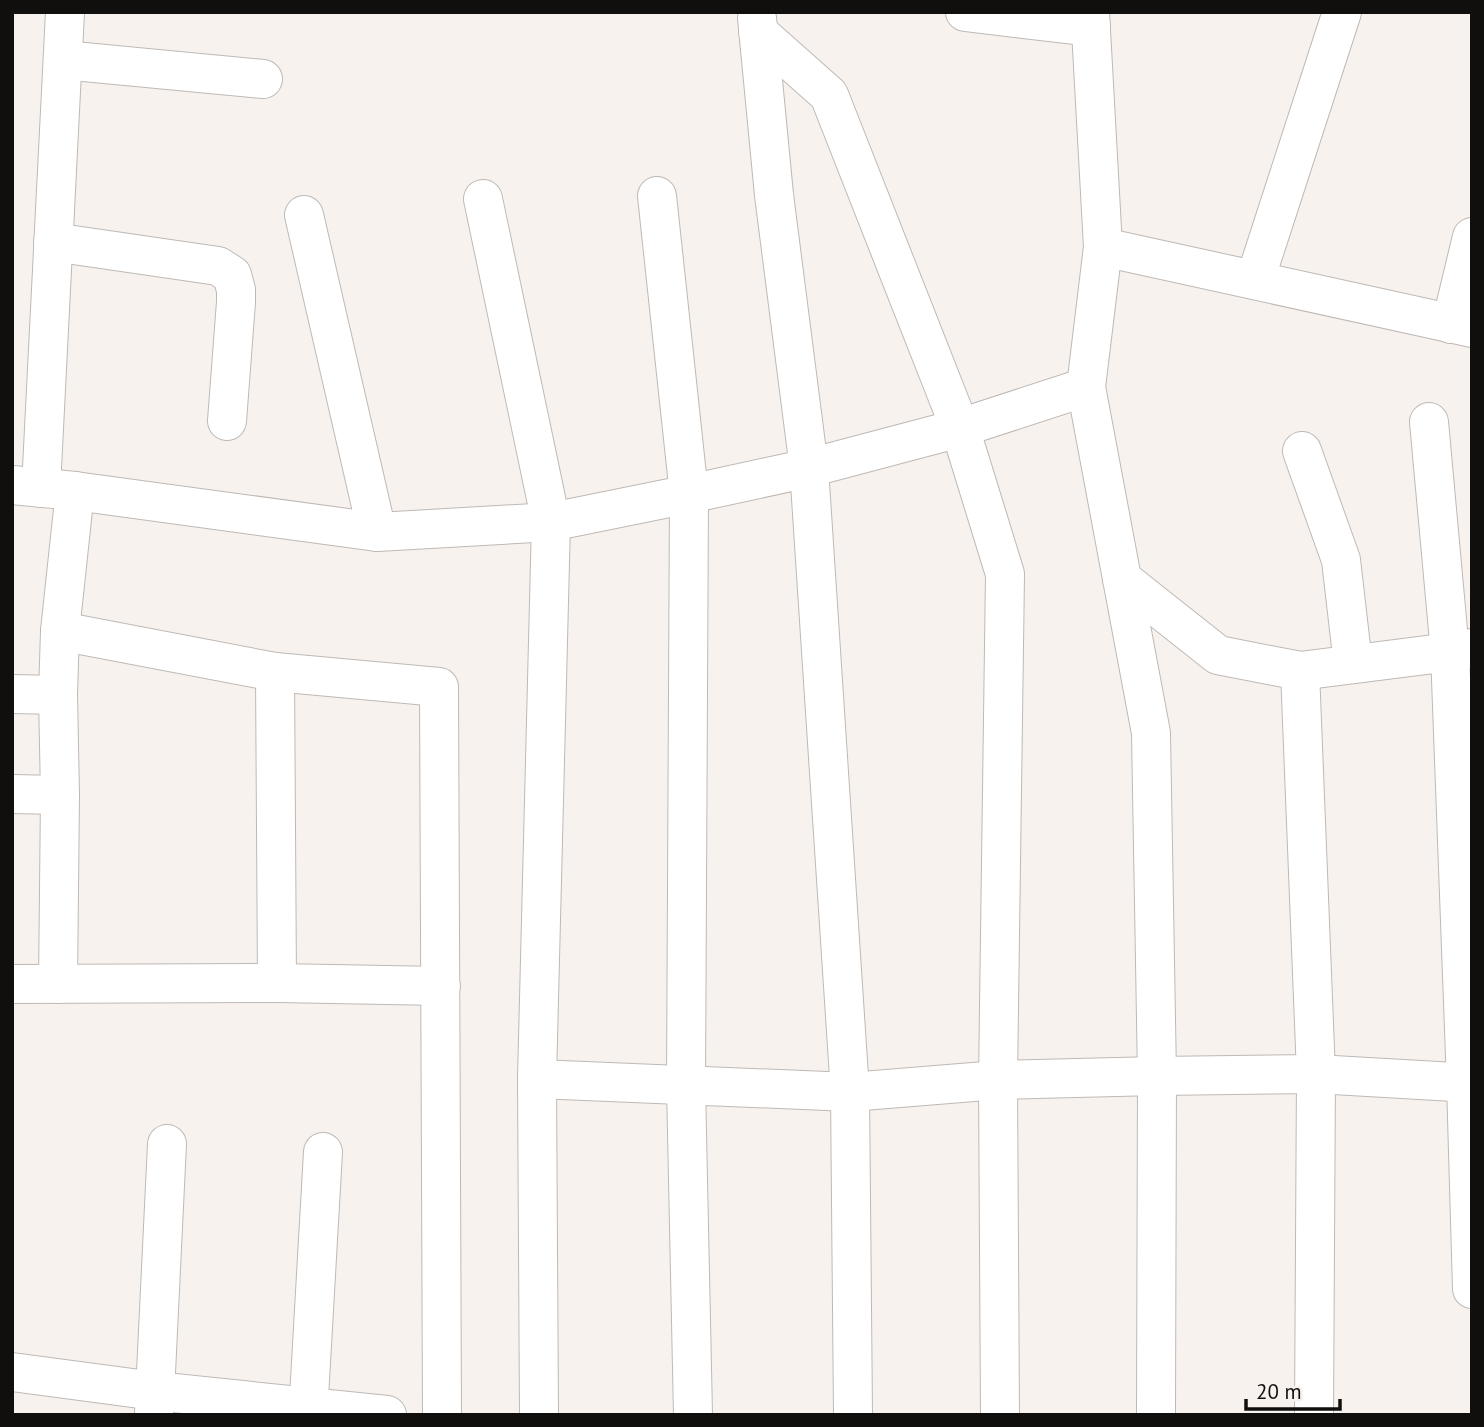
<svg xmlns="http://www.w3.org/2000/svg" width="1484" height="1427" font-family="'PT Sans',sans-serif">
<style>
.lines{fill:none;stroke-linecap:round;stroke-linejoin:round}
.minor-casing{stroke:#bfb9b5;stroke-width:40}
.minor{stroke:#fff;stroke-width:38}
</style>
<rect width="100%" height="100%" fill="#f8f2ee"/>
<g class="lines">
<g class="minor-casing">
<g id="minor">
<polyline points="965,12 1091,27"/>
<polyline points="1090,12 1103,247 1086,387 1151,733 1157,1076 1156,1415"/>
<polyline points="757,18 774,195 809,468 850,1092 853,1415"/>
<polyline points="758,32 829,95 960,428 1005,574 998,1080 1000,1415"/>
<polyline points="63,60 263,79"/>
<polyline points="657,196 689,494 686,1085 693,1415"/>
<polyline points="483,199 551,522 537,1079 539,1415"/>
<polyline points="53,242 218,266 232,275 236,290 236,302 227,421"/>
<polyline points="1103,247 1472,328"/>
<polyline points="1255,280 1342,12"/>
<polyline points="1451,324 1472,237"/>
<polyline points="1429,422 1450,652 1466,1083 1472,1289"/>
<polyline points="1302,451 1341,560 1353,664"/>
<polyline points="12,485 75,491 377,532 304,215"/>
<polyline points="41,488 65,12"/>
<polyline points="377,532 551,522 689,494 809,468 960,428 1086,387"/>
<polyline points="1122,579 1218,655 1300,671 1450,652 1472,648"/>
<polyline points="60,631 275,672 439,687 442,1415"/>
<polyline points="1300,671 1316,1074 1314,1415"/>
<polyline points="275,672 277,983"/>
<polyline points="12,694 58,695"/>
<polyline points="12,794 60,795"/>
<polyline points="12,984 277,983 441,986"/>
<polyline points="58,984 60,795 58,695 60,631 75,491"/>
<polyline points="537,1079 850,1092 998,1080 1157,1076 1316,1074 1472,1083"/>
<polyline points="12,1372 155,1391 387,1415"/>
<polyline points="154,1414 167,1144"/>
<polyline points="308,1415 323,1152"/>
</g>
</g>
<use href="#minor" class="minor"/>
</g>
<rect width="1484" height="1427" fill="none" stroke="#110f0e" stroke-width="28"/>
<path d="M1246 1399v10h94v-10" fill="none" stroke="#110f0e" stroke-width="3.5"/>
<text x="1256" y="1399" font-size="21" fill="#110f0e" stroke="#f8f2ee" stroke-width="5" paint-order="stroke">20 m</text>
</svg>
